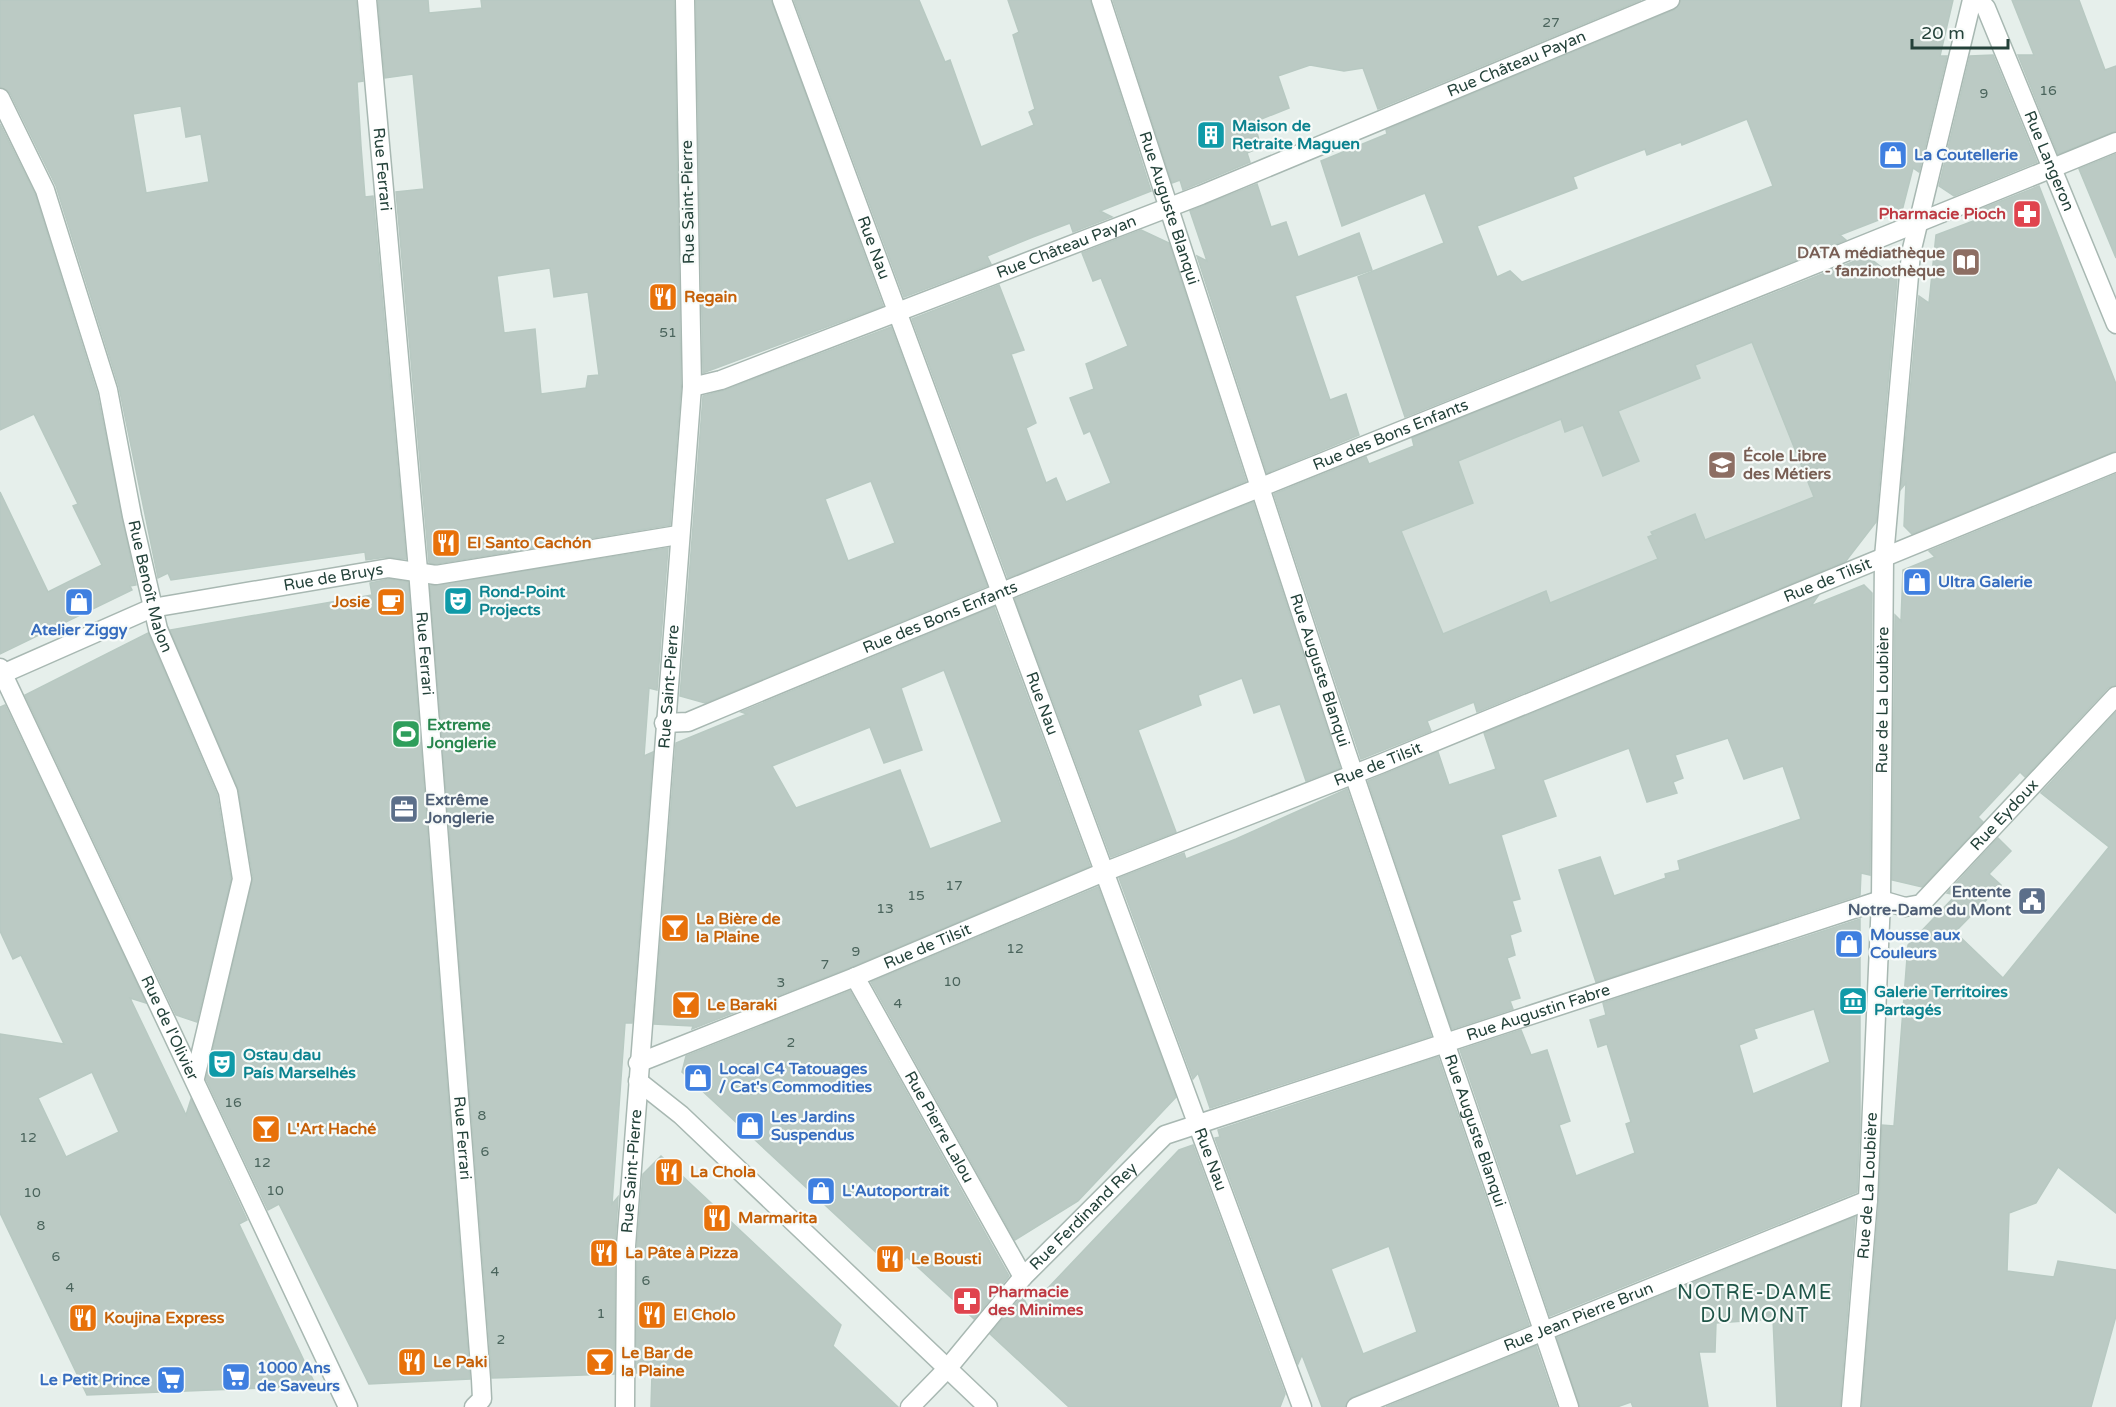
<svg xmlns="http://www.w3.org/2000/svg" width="2116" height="1407" font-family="'Varela Round',sans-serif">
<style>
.built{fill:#d4dfda}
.building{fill:#bbcac4;stroke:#b8c9c2;stroke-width:1.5;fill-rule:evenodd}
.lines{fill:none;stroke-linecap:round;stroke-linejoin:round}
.minor-casing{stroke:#a8b8b2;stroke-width:21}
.minor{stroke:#fff;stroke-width:18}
.labels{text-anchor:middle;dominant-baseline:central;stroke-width:4.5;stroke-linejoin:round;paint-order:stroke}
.number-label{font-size:14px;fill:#4a645c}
.street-label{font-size:16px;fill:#24423a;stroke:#f7fbf9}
.culture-label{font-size:16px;font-weight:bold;fill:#0d838f;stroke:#f7fbf9;text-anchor:start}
.shop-label{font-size:16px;font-weight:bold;fill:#366cbe;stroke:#f7fbf9;text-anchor:start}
.health-label{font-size:16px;font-weight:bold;fill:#be3a42;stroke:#f7fbf9;text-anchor:end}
.education-label{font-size:16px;font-weight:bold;fill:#785e54;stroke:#f7fbf9;text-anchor:end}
.food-label{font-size:16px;font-weight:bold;fill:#c56008;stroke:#f7fbf9;text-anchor:start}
.leisure-label{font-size:16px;font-weight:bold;fill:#27864d;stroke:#f7fbf9;text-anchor:start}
.service-label{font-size:16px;font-weight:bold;fill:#4e5e75;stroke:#f7fbf9;text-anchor:start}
.quarter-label{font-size:20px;letter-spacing:1.5px;fill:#1f5548;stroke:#f7fbf9}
</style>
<rect width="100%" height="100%" fill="#e6efeb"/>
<polygon class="built" points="1875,262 1894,277 1867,533 1369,744 1286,497"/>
<g class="building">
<path d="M0 0H356L363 81 357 82 361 146 365 197 373 196 406 559 387 557 366 560 365 552 171 580 168 573 158 578 119 387 56 186 10 93 0 87ZM181 106 186 137 201 134 209 182 146 193 133 114Z"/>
<path d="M378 0H428L429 13 482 8 481 0H674L681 387 670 525 436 564 429 563 396 192 424 189 413 74 385 78ZM550 268 554 297 588 292 599 375 588 376 586 388 541 394 535 329 504 333 497 276Z"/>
<polygon points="696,0 771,0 883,306 703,373"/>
<polygon points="794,0 919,0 945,62 950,60 981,147 1034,125 1029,112 1035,109 1013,35 1019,32 1008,0 1090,0 1151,191 1100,211 1112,217 1073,232 1070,223 1033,237 987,256 991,264 904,297"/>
<polygon points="1113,0 1641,0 1378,109 1363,68 1344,71 1310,65 1278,76 1289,108 1254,122 1261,147 1247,153 1250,162 1183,190 1180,180 1172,183"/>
<path d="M1681 0H1953L1940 56H1947L1919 172 1913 168 1902 211 1840 235 1846 240 1405 417 1358 277 1444 243 1425 193 1342 226 1321 161 1387 134 1386 130 1674 10ZM1747 119 1773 186 1522 282 1510 271 1497 277 1477 226 1577 188 1573 177 1606 164 1645 149 1647 155 1681 142 1682 145Z"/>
<polygon points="2012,0 2079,0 2105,70 2116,66 2116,131 2058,154 2018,55 2034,55"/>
<polygon points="1993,55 2037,162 1954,196 1939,186 1970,56"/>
<polygon points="0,124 35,194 97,393 136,585 130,586 132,590 0,654 0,492 48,592 102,565 73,506 78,504 34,414 0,430"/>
<polygon points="2116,154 2116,258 2079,169"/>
<polygon points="1257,184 1271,227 1286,222 1298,257 1359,233 1372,270 1295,296 1330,400 1346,394 1359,435 1267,473 1197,256 1207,261 1190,211"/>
<polygon points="2039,186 2116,384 2116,451 1912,534 1904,526 1906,483 1901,489 1919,296 1929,303 1936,235 1984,217 1976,211"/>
<polygon points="1141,230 1169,243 1246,481 1008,578 912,319 999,285 1024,350 1011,354 1036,423 1026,428 1046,483 1056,478 1066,502 1111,483 1090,431 1084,434 1070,398 1094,389 1086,364 1128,346 1101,278 1093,281 1082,253"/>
<path d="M1867 256 1897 279 1876 522 1846 561 1477 712 1474 702 1427 721 1431 731 1361 759 1274 494 1366 457 1369 464 1414 446 1412 438ZM1752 342 1814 497 1705 540 1695 514 1651 532 1653 535 1648 537 1658 559 1550 603 1546 591 1443 634 1401 531 1473 503 1458 461 1561 419 1565 432 1583 425 1603 476 1639 461 1618 411 1700 378 1695 365Z"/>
<path d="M891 327 987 586 705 703 680 696 703 396 725 390ZM871 481 895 543 848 561 825 499Z"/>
<polygon points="2116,474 2116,685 2108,688 2025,777 2020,772 1978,817 1983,822 1922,887 1892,880 1895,615 1901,621 1903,570 1935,557 1929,551"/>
<polygon points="1253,502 1340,768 1306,781 1280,704 1254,713 1242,678 1198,695 1201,705 1138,730 1176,832 1111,857 1015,599"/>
<polygon points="668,548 657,690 649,688 644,756 653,752 632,1023 625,1023 612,1204 618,1197 615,1246 614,1374 492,1378 430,586"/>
<polygon points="389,579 408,582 470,1379 369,1384 279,1204 268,1210 206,1079 253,877 238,788 170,630 372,595 370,583"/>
<polygon points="1864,585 1872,593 1870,875 1861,873 1860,895 1596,982 1559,870 1600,857 1614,896 1666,878 1665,874 1680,870 1678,861 1801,819 1783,766 1744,779 1728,738 1675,755 1683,778 1673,782 1677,793 1647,802 1629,748 1543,780 1556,816 1501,835 1520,899 1512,901 1521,931 1510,935 1515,955 1507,958 1520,998 1510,1001 1513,1009 1452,1029 1368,781 1438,752 1449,785 1496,769 1484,733 1818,596 1811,606"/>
<path d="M994 607 1090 866 851 967 692 1029 693 1026 654 1024 676 743 747 714 741 712ZM944 670 1002 822 930 849 900 770 796 808 772 766 870 727 884 763 922 750 901 688Z"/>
<polygon points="148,633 217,795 231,879 197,1022 176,1015 25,695"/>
<path d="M5 705 146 1003 130 998 186 1115 191 1099 247 1220 239 1224 316 1386 87 1395 0 1213V1034L64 1044 21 955 13 959 0 931V707ZM92 1072 119 1132 66 1157 38 1098Z"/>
<polygon points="2116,712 2116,1213 2058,1167 2036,1203 2009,1213 2007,1271 2054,1277 2058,1261 2116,1270 2116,1316 2091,1407 1862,1407 1879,1201 1882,1125 1894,1126 1908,945 1956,895 1947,893 1998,838 2011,851 1989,874 2001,885 1955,932 2003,978 2109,847 2041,793"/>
<polygon points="1347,789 1431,1036 1210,1108 1198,1073 1193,1079 1119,878 1184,853 1186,859 1236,839"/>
<polygon points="1098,887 1176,1097 1078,1201 1015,1240 871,982"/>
<path d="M1860 919V1125L1857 1192 1550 1316 1460 1050 1521 1030 1531 1055 1547 1050 1570 1121 1559 1125 1576 1176 1635 1153 1626 1124 1631 1122 1607 1044 1598 1047 1590 1020 1606 1015 1603 1003ZM1814 1009 1830 1062 1753 1094 1739 1045 1757 1038 1754 1029Z"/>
<polygon points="850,991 1009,1276 974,1319 907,1257 895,1270 682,1072 686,1056"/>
<path d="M1438 1057 1529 1325 1352 1397 1345 1407H1322L1302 1355 1298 1364 1215 1138 1220 1137 1218 1130ZM1389 1246 1417 1332 1363 1354 1331 1269Z"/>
<polygon points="1193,1145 1285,1394 1280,1407 1069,1407 990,1334 1022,1296 1029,1308 1179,1150"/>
<polygon points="661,1156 841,1325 833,1346 898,1407 651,1407 652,1373 636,1373 637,1246 643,1174"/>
<polygon points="1855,1217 1840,1407 1777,1407 1773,1319 1716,1323 1715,1352 1699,1352 1708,1407 1633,1407 1631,1402 1617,1407 1580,1407 1557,1338"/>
<polygon points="1536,1346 1557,1407 1386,1407"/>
</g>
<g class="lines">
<g class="minor-casing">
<g id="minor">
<path id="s1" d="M367 0 418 570 481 1379 482 1399 474 1407"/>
<path id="s2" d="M782 0 1302 1407"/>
<path id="s3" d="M1101 0 1346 751 1569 1407"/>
<path id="s4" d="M1979 0 1986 8 2116 324"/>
<path id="s5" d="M0 98 45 190 108 390 132 516 158 629 228 792 242 879 195 1078"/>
<path id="s6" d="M692 387 721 380 1201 195 1670 0"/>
<path id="s7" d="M0 668 348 1407"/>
<path id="s8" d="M0 675 152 608 389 568 436 575 678 535"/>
<path id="s9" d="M664 723 688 722C1162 523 1641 337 2116 142"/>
<path id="s10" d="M855 977 1023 1277"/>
<path id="s11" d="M638 1063 855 977 1104 872 1380 764 2116 462"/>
<polyline points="638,1081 681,1115 988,1407"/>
<path id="s12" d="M625 1407 626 1246 692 387 685 0"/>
<path id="s13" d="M910 1407 947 1369 1023 1277 1165 1135 1881 900 1905 907 1921 904 2116 696"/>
<path id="s14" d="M1356 1407 1868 1200"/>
<path id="s15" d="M1851 1407 1868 1200 1881 900 1884 557 1911 253 1972 0"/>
</g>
</g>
<use href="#minor" class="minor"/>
</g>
<defs>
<g id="building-square" transform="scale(1.5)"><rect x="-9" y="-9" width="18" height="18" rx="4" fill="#0f9aa8" stroke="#f7fbf9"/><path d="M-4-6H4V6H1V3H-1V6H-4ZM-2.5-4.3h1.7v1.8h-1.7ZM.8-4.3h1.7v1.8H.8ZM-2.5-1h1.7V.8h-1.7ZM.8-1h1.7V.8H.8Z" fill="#fff"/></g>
<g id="shop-square" transform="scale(1.5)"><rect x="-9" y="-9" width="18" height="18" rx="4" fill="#3f7fe0" stroke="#f7fbf9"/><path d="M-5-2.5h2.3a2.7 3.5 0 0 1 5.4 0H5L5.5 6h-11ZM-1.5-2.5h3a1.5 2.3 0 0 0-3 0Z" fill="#fff"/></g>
<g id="pharmacy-square" transform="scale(1.5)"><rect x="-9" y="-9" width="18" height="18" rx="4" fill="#e0444e" stroke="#f7fbf9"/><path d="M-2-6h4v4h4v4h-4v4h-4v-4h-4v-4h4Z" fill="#fff"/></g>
<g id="library-square" transform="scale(1.5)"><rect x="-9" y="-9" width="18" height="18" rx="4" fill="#8d6e63" stroke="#f7fbf9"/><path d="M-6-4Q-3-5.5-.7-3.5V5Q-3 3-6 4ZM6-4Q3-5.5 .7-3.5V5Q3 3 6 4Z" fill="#fff"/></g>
<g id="restaurant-square" transform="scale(1.5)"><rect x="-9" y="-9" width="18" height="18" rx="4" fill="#e8710a" stroke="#f7fbf9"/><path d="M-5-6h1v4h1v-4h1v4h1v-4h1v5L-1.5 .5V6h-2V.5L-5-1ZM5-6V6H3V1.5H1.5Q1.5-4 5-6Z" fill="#fff"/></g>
<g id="school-square" transform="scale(1.5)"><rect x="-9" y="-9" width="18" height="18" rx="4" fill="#8d6e63" stroke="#f7fbf9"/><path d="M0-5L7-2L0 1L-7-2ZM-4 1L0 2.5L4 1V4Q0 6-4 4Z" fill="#fff"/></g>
<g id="theatre-square" transform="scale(1.5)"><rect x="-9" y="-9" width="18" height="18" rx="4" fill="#0f9aa8" stroke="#f7fbf9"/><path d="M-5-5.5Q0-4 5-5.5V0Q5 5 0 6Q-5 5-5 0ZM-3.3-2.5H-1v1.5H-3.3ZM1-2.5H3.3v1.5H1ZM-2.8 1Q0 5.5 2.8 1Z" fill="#fff"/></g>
<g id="cafe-square" transform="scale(1.5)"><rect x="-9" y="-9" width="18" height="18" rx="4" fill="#e8710a" stroke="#f7fbf9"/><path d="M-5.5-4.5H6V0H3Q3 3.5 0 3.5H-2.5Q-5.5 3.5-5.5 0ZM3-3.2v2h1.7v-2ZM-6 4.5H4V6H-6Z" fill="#fff"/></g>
<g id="stadium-square" transform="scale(1.5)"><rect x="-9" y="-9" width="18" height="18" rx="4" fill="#2e9e5b" stroke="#f7fbf9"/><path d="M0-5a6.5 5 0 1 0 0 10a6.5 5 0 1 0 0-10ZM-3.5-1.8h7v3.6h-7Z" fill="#fff"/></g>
<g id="office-square" transform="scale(1.5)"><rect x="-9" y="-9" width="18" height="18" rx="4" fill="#5c6f8a" stroke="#f7fbf9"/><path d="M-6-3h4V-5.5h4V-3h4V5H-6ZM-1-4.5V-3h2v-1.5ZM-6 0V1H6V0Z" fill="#fff"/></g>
<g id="civic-square" transform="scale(1.5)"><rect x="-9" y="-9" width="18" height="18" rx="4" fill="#5c6f8a" stroke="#f7fbf9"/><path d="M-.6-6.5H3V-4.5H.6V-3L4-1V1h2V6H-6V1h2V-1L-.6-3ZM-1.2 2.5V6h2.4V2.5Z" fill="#fff"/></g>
<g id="bar-square" transform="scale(1.5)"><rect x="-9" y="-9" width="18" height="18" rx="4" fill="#e8710a" stroke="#f7fbf9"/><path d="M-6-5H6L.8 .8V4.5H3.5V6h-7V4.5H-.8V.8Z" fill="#fff"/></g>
<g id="museum-square" transform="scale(1.5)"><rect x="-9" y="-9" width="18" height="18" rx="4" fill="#0f9aa8" stroke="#f7fbf9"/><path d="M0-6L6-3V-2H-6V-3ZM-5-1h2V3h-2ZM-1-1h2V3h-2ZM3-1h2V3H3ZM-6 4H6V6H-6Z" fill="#fff"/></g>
<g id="supermarket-square" transform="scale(1.5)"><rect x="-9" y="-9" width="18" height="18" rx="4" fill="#3f7fe0" stroke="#f7fbf9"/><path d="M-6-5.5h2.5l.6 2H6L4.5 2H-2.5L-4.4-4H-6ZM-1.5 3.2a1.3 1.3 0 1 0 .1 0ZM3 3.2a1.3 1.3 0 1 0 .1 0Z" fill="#fff"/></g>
</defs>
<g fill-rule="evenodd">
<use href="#building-square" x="1211" y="135"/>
<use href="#shop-square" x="1893" y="155"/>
<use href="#pharmacy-square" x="2027" y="214"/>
<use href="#library-square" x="1966" y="262"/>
<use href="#restaurant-square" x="663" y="297"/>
<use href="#school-square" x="1722" y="465"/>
<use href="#restaurant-square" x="446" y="543"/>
<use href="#shop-square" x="1917" y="582"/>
<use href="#theatre-square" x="458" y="601"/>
<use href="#shop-square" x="79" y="602"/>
<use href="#cafe-square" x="391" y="602"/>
<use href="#stadium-square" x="406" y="734"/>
<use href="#office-square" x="404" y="809"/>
<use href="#civic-square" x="2032" y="901"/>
<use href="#bar-square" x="675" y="928"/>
<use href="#shop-square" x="1849" y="944"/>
<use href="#museum-square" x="1853" y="1001"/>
<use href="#bar-square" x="686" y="1005"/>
<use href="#theatre-square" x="222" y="1064"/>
<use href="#shop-square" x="698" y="1078"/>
<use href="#shop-square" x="750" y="1126"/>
<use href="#bar-square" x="266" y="1129"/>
<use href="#restaurant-square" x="669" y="1172"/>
<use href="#shop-square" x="821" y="1191"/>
<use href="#restaurant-square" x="717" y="1218"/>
<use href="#restaurant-square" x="604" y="1253"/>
<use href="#restaurant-square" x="890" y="1259"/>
<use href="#pharmacy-square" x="967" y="1301"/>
<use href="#restaurant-square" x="652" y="1315"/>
<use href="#restaurant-square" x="83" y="1318"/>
<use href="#restaurant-square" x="412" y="1362"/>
<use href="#bar-square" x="600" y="1362"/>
<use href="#supermarket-square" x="236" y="1377"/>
<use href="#supermarket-square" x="171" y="1380"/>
</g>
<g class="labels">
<g class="number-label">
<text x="1551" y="22">27</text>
<text x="2048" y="90">16</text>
<text x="1984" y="93">9</text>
<text x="668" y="332">51</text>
<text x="954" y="885">17</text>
<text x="916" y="895">15</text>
<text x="885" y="908">13</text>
<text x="1015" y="948">12</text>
<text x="856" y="951">9</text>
<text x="825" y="964">7</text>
<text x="952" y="981">10</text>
<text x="781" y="982">3</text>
<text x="898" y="1003">4</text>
<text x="791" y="1042">2</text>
<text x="233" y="1102">16</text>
<text x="482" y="1115">8</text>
<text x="28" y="1137">12</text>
<text x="485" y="1151">6</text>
<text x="262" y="1162">12</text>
<text x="275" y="1190">10</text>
<text x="32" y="1192">10</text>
<text x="41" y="1225">8</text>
<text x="56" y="1256">6</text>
<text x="495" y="1271">4</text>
<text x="646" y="1280">6</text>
<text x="70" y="1287">4</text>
<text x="601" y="1313">1</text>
<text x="501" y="1339">2</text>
</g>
<g class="street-label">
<text stroke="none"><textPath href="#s6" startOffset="886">Rue Château Payan</textPath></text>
<text stroke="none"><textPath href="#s4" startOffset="176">Rue Langeron</textPath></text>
<text stroke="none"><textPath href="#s1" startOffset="170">Rue Ferrari</textPath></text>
<text transform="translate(688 202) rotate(-91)">Rue Saint-Pierre</text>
<text stroke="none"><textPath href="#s3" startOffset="219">Rue Auguste Blanqui</textPath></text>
<text stroke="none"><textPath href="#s6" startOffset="400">Rue Château Payan</textPath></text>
<text stroke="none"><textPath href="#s2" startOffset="264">Rue Nau</textPath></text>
<text stroke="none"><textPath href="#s9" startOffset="783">Rue des Bons Enfants</textPath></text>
<text stroke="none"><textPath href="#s8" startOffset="350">Rue de Bruys</textPath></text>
<text stroke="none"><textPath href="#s11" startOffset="1284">Rue de Tilsit</textPath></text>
<text stroke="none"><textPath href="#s5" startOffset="513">Rue Benoît Malon</textPath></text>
<text stroke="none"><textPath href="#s9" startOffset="297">Rue des Bons Enfants</textPath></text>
<text stroke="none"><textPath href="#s1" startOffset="656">Rue Ferrari</textPath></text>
<text stroke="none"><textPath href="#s3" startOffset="705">Rue Auguste Blanqui</textPath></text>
<text stroke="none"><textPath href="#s12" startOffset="722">Rue Saint-Pierre</textPath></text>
<text stroke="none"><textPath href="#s15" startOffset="708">Rue de La Loubière</textPath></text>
<text stroke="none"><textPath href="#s2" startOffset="750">Rue Nau</textPath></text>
<text stroke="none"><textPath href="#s11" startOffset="798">Rue de Tilsit</textPath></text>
<text stroke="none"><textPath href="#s13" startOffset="1290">Rue Eydoux</textPath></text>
<text stroke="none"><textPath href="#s11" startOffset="312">Rue de Tilsit</textPath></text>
<text stroke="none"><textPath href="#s13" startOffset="766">Rue Augustin Fabre</textPath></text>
<text stroke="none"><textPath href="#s7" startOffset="398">Rue de l'Olivier</textPath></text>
<text stroke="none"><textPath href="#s10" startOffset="172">Rue Pierre Lalou</textPath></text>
<text stroke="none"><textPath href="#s3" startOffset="1191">Rue Auguste Blanqui</textPath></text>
<text stroke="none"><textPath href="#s1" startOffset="1142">Rue Ferrari</textPath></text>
<text stroke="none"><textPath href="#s2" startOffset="1236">Rue Nau</textPath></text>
<text stroke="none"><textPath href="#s12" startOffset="236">Rue Saint-Pierre</textPath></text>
<text stroke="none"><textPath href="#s15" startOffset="222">Rue de La Loubière</textPath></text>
<text stroke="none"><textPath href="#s13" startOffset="258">Rue Ferdinand Rey</textPath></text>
<text stroke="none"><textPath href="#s14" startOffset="240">Rue Jean Pierre Brun</textPath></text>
</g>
<g class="culture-label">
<text x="1232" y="126">Maison de<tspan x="1232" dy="18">Retraite Maguen</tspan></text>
<text x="479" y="592">Rond-Point<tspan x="479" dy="18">Projects</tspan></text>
<text x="1874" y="992">Galerie Territoires<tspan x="1874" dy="18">Partagés</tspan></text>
<text x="243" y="1055">Ostau dau<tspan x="243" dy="18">País Marselhés</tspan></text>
</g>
<g class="shop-label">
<text x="1914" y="155">La Coutellerie</text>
<text x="1938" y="582">Ultra Galerie</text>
<text x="79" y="630" text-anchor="middle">Atelier Ziggy</text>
<text x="1870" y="935">Mousse aux<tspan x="1870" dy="18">Couleurs</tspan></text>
<text x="719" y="1069">Local C4 Tatouages<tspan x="719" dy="18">/ Cat's Commodities</tspan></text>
<text x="771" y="1117">Les Jardins<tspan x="771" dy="18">Suspendus</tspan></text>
<text x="842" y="1191">L'Autoportrait</text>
<text x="257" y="1368">1000 Ans<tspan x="257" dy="18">de Saveurs</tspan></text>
<text x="150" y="1380" text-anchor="end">Le Petit Prince</text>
</g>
<g class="health-label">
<text x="2006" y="214">Pharmacie Pioch</text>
<text x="988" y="1292" text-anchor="start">Pharmacie<tspan x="988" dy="18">des Minimes</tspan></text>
</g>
<g class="education-label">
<text x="1945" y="253">DATA médiathèque<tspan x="1945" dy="18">- fanzinothèque</tspan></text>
<text x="1743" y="456" text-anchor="start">École Libre<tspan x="1743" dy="18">des Métiers</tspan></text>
</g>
<g class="food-label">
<text x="684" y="297">Regain</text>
<text x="467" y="543">El Santo Cachón</text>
<text x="370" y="602" text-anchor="end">Josie</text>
<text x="696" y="919">La Bière de<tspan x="696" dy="18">la Plaine</tspan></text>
<text x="707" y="1005">Le Baraki</text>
<text x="287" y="1129">L'Art Haché</text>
<text x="690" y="1172">La Chola</text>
<text x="738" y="1218">Marmarita</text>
<text x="625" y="1253">La Pâte à Pizza</text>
<text x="911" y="1259">Le Bousti</text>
<text x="673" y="1315">El Cholo</text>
<text x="104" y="1318">Koujina Express</text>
<text x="621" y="1353">Le Bar de<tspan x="621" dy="18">la Plaine</tspan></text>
<text x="433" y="1362">Le Paki</text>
</g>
<g class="leisure-label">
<text x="427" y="725">Extreme<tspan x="427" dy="18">Jonglerie</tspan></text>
</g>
<g class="service-label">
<text x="425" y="800">Extrême<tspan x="425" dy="18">Jonglerie</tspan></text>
<text x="2011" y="892" text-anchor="end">Entente<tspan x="2011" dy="18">Notre-Dame du Mont</tspan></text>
</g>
<g class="quarter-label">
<text x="1755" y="1293">NOTRE-DAME<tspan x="1755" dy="23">DU MONT</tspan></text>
</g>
</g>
<path d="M1912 39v9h96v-9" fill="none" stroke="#24423a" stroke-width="3"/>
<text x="1921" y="39" font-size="18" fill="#24423a" stroke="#f7fbf9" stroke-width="4.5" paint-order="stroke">20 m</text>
</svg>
